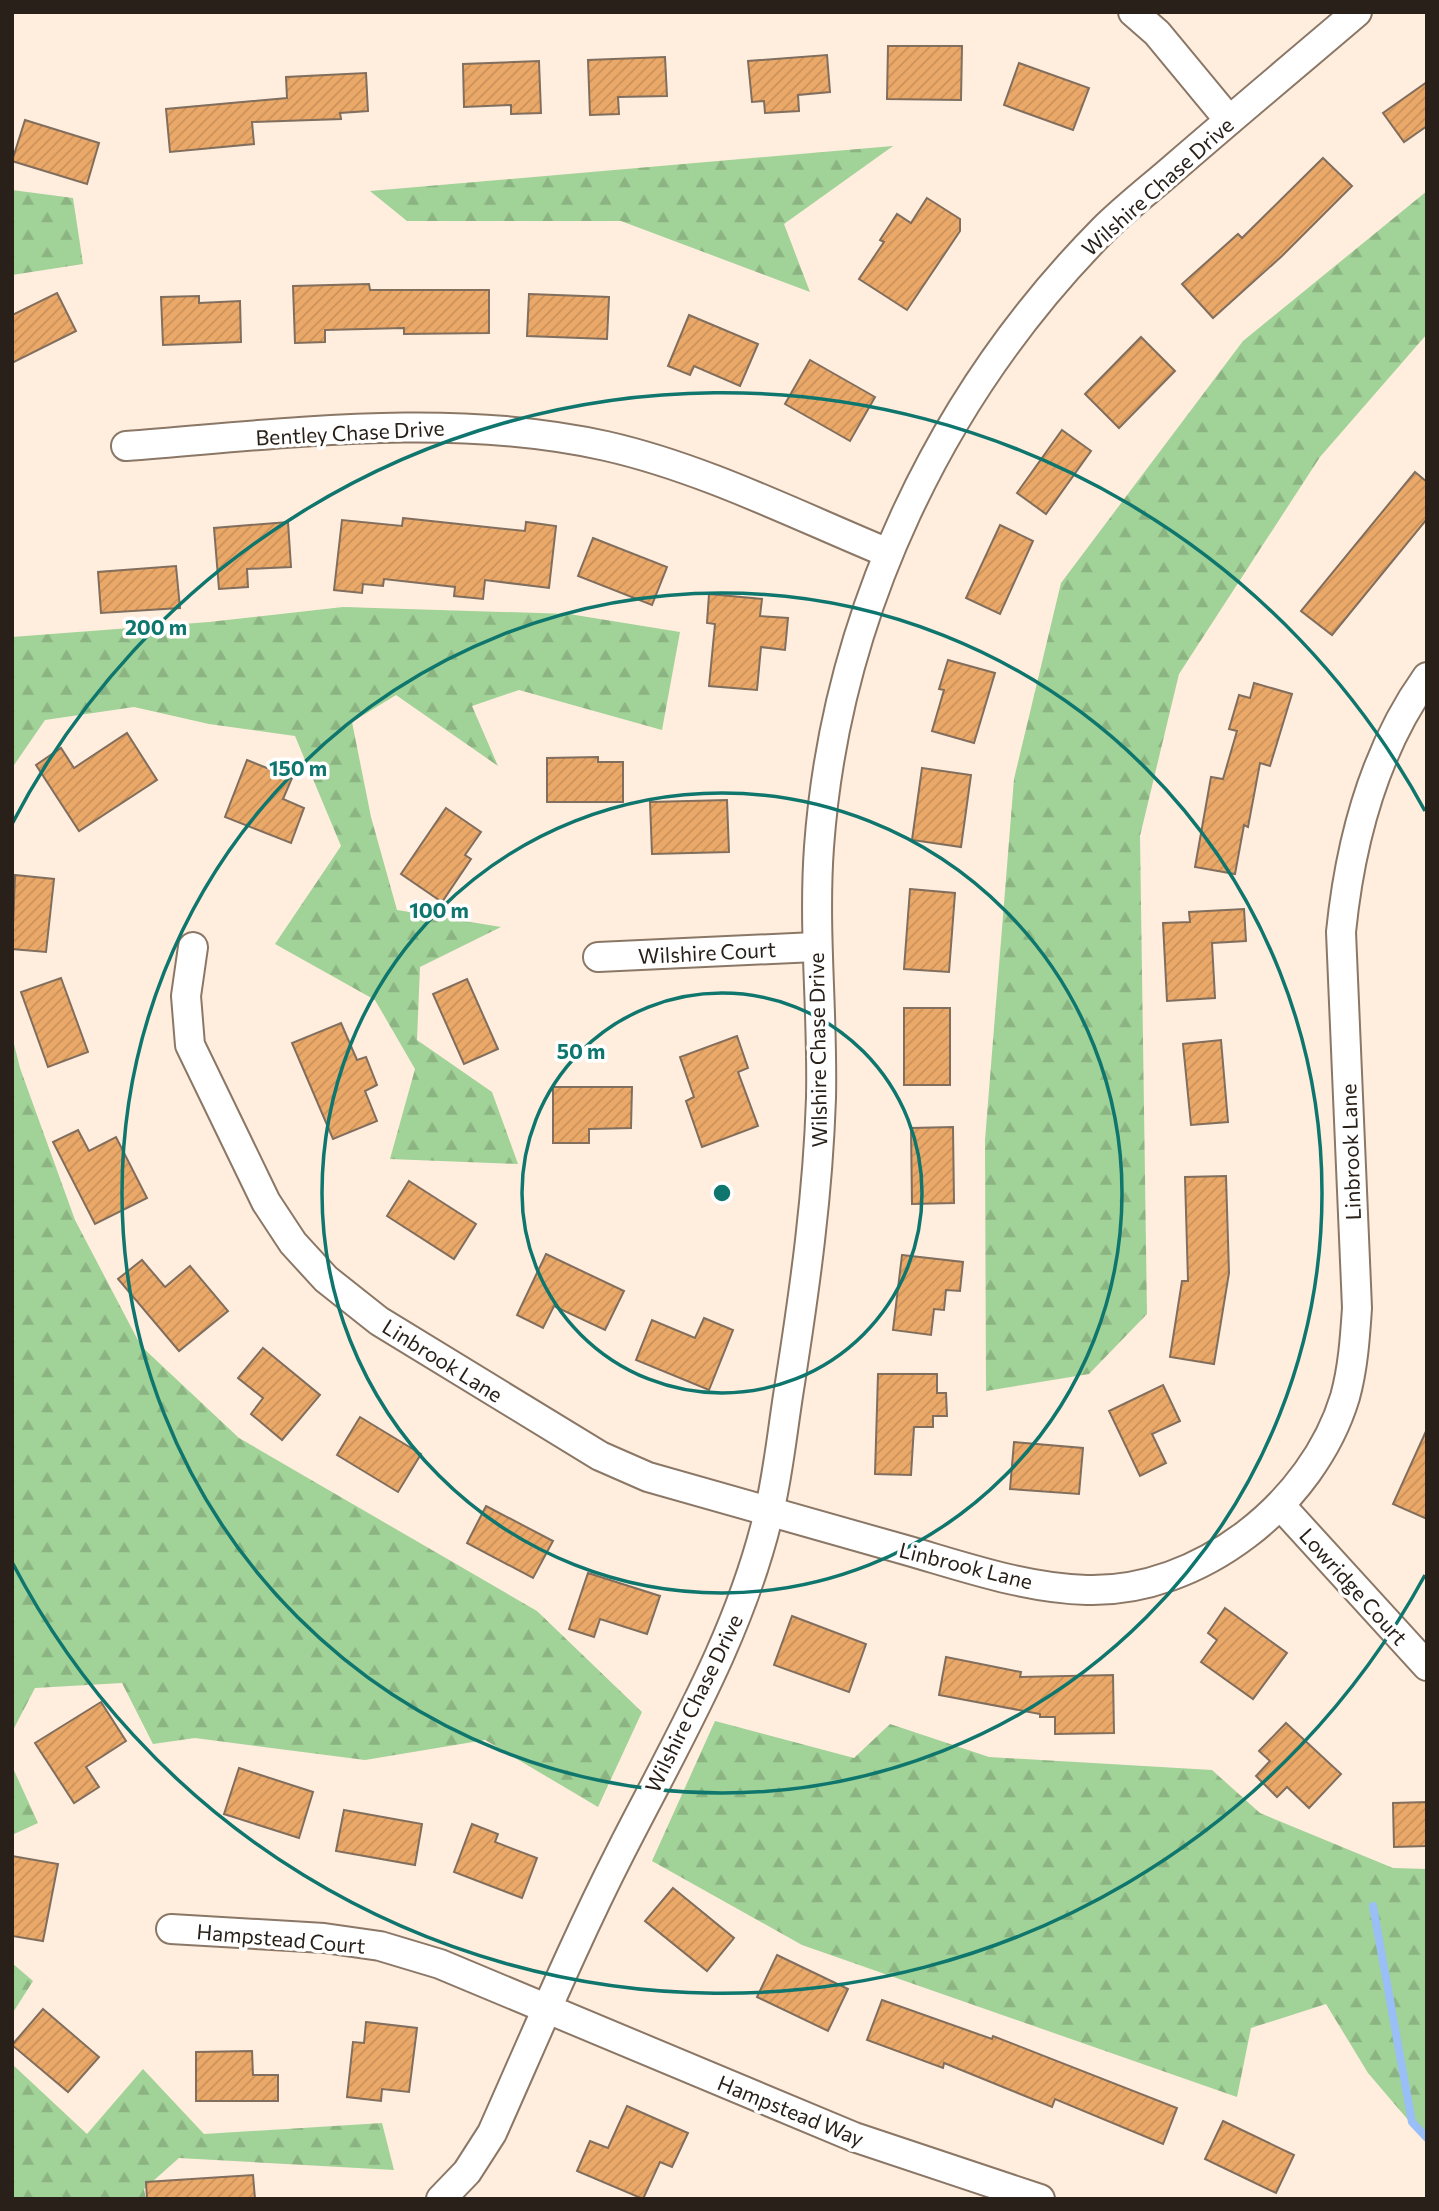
<svg xmlns="http://www.w3.org/2000/svg" width="1439" height="2211" font-family="Commissioner,sans-serif">
<style>
.forest{fill:url(#forest-firs)}
.lines{fill:none;stroke-linecap:round;stroke-linejoin:round}
.stream{stroke:#9abff7;stroke-width:8}
.building{fill:url(#building-hatch);stroke:#816e5d;stroke-width:2}
.minor-casing{stroke:#8b7766;stroke-width:32}
.minor{stroke:#fff;stroke-width:28}
.ring{fill:none;stroke:#0f766e;stroke-width:3.5}
.labels{text-anchor:middle;dominant-baseline:central;stroke-width:7;stroke-linejoin:round;paint-order:stroke}
.street-label{font-size:21px;fill:#282019;stroke:#fff}
.centre{fill:#0f766e;stroke:#fff;stroke-width:3.5}
.ring-label{font-size:21px;text-anchor:middle;font-weight:bold;fill:#0f766e;stroke:#fff;stroke-width:7;stroke-linejoin:round;paint-order:stroke}
</style>
<defs>
<pattern id="forest-firs" width="22" height="20" patternUnits="userSpaceOnUse" patternTransform="scale(1.75)"><rect width="22" height="20" fill="#a1d297"/><path d="M5 1l3.5 6h-7zM16 11l3.5 6h-7z" fill="#8bb482"/></pattern>
<pattern id="building-hatch" width="6" height="6" patternUnits="userSpaceOnUse" patternTransform="scale(1.75)"><rect width="6" height="6" fill="#eba969"/><path d="M-1 1l2-2M0 6l6-6M5 7l2-2" fill="none" stroke="#ca915a"/></pattern>
</defs>
<rect width="100%" height="100%" fill="#ffedde"/>
<g class="forest">
<polygon points="893,146 784,224 810,292 621,221 407,221 370,191"/>
<polygon points="12,190 73,198 83,264 12,275"/>
<polygon points="1427,191 1427,334 1320,457 1179,674 1140,836 1147,1314 1089,1374 986,1391 985,1140 1014,779 1061,583 1243,341"/>
<polygon points="343,607 569,614 680,632 662,730 519,690 472,706 498,766 396,695 352,722 371,817 397,910 501,927 420,967 417,1040 492,1092 518,1164 390,1159 415,1069 375,1000 275,944 341,846 295,736 209,724 134,707 45,720 12,768 12,637 209,622"/>
<polygon points="12,1036 20,1068 75,1220 141,1346 239,1438 537,1611 642,1712 598,1807 485,1740 365,1760 195,1738 153,1744 122,1683 35,1688 12,1732"/>
<polygon points="715,1721 854,1758 890,1724 989,1757 1212,1770 1260,1813 1393,1868 1427,1869 1427,2142 1368,2073 1326,2004 1251,2028 1237,2097 802,1945 652,1861"/>
<polygon points="12,1766 38,1823 12,1835"/>
<polygon points="12,1963 33,1981 12,2014"/>
<polygon points="12,2064 87,2134 143,2069 204,2134 382,2123 394,2170 179,2158 144,2189 146,2199 12,2199"/>
</g>
<g class="lines">
<polyline class="stream" points="1373,1906 1412,2122 1427,2138"/>
</g>
<g class="building">
<polygon points="888,46 962,46 961,100 887,99"/>
<polygon points="827,55 830,92 798,95 799,111 765,113 764,101 752,102 748,61"/>
<polygon points="665,57 667,96 618,97 619,114 590,115 588,60"/>
<polygon points="539,61 541,113 511,114 511,105 464,107 463,64"/>
<polygon points="1019,63 1089,88 1073,130 1004,105"/>
<polygon points="366,73 368,111 340,113 341,119 252,122 254,144 170,152 166,109 287,98 286,77"/>
<polygon points="1427,82 1427,126 1404,142 1383,113"/>
<polygon points="25,120 99,143 87,184 12,161"/>
<polygon points="1323,158 1352,186 1282,256 1213,318 1182,284 1238,234 1242,238"/>
<polygon points="927,198 960,219 960,231 907,310 859,279 884,242 880,240 897,214 911,223"/>
<polygon points="369,284 370,290 489,290 489,333 404,334 404,328 325,330 325,342 295,343 293,286"/>
<polygon points="57,293 76,331 12,363 12,315"/>
<polygon points="529,294 609,297 607,339 527,336"/>
<polygon points="199,296 199,303 240,301 241,342 163,345 161,297"/>
<polygon points="689,315 758,344 740,386 694,366 690,375 668,366"/>
<polygon points="1141,337 1175,371 1119,428 1085,394"/>
<polygon points="810,360 875,397 850,441 785,404"/>
<polygon points="1062,430 1091,451 1046,514 1017,493"/>
<polygon points="1415,472 1427,482 1427,519 1332,635 1301,611"/>
<polygon points="403,518 525,531 526,522 556,526 549,588 485,580 483,599 454,596 455,587 384,579 383,586 363,584 362,593 334,590 342,520 402,526"/>
<polygon points="288,522 291,567 247,569 248,587 219,589 214,528"/>
<polygon points="1000,525 1033,541 1000,614 966,598"/>
<polygon points="593,538 667,567 652,605 578,576"/>
<polygon points="176,566 180,608 101,613 98,572"/>
<polygon points="709,594 762,599 760,616 788,618 785,650 761,647 757,690 709,686 715,624 707,623"/>
<polygon points="948,660 995,673 974,743 932,731 944,690 939,689"/>
<polygon points="1254,683 1292,694 1270,766 1260,763 1248,827 1244,825 1235,874 1195,867 1211,777 1223,779 1237,731 1229,729 1239,695 1250,698"/>
<polygon points="127,733 157,780 79,831 36,765 61,748 74,768"/>
<polygon points="598,757 598,762 623,762 623,802 547,802 547,758"/>
<polygon points="247,760 292,778 283,799 304,808 291,843 225,817"/>
<polygon points="922,768 971,775 961,847 912,840"/>
<polygon points="727,800 729,852 652,854 650,802"/>
<polygon points="446,808 481,832 465,855 471,859 442,902 401,874"/>
<polygon points="15,875 54,879 46,952 12,949"/>
<polygon points="910,889 955,893 949,972 904,969"/>
<polygon points="1244,909 1246,941 1212,943 1215,998 1167,1001 1163,923 1190,922 1189,912"/>
<polygon points="61,978 88,1052 48,1067 21,992"/>
<polygon points="467,979 498,1049 464,1064 433,994"/>
<rect x="904" y="1008" width="46" height="77"/>
<polygon points="341,1023 357,1060 366,1057 377,1085 365,1091 377,1121 333,1139 292,1043"/>
<polygon points="737,1036 748,1068 738,1072 758,1126 702,1147 686,1101 694,1097 680,1057"/>
<polygon points="1221,1040 1228,1122 1191,1125 1183,1044"/>
<polygon points="553,1087 632,1087 631,1128 589,1129 589,1143 553,1143"/>
<polygon points="953,1127 954,1203 912,1204 911,1128"/>
<polygon points="78,1130 89,1151 116,1137 147,1198 95,1224 53,1142"/>
<polygon points="1226,1176 1229,1273 1214,1364 1170,1357 1182,1281 1188,1281 1185,1177"/>
<polygon points="409,1181 476,1224 454,1259 387,1216"/>
<polygon points="546,1254 624,1291 605,1330 554,1306 543,1328 517,1315"/>
<polygon points="902,1255 963,1262 960,1291 946,1290 944,1310 934,1309 931,1335 893,1330"/>
<polygon points="142,1260 165,1287 190,1266 228,1311 179,1351 118,1279"/>
<polygon points="704,1318 733,1330 709,1390 636,1360 652,1320 695,1338"/>
<polygon points="263,1348 320,1395 282,1440 251,1414 263,1398 238,1378"/>
<polygon points="878,1374 937,1374 937,1393 946,1393 947,1416 933,1416 933,1427 914,1427 911,1475 875,1474"/>
<polygon points="1163,1385 1180,1421 1152,1434 1166,1463 1140,1476 1109,1411"/>
<polygon points="360,1417 421,1454 398,1492 337,1455"/>
<polygon points="1427,1429 1427,1519 1393,1504"/>
<polygon points="1014,1442 1083,1448 1079,1494 1010,1489"/>
<polygon points="486,1506 553,1541 533,1578 467,1543"/>
<polygon points="588,1573 660,1596 647,1634 600,1619 594,1637 569,1629"/>
<polygon points="1225,1608 1287,1653 1253,1699 1201,1662 1217,1640 1208,1633"/>
<polygon points="792,1616 866,1644 849,1692 774,1665"/>
<polygon points="946,1657 1021,1672 1020,1677 1113,1675 1114,1733 1055,1734 1055,1717 1040,1717 1040,1714 939,1695"/>
<polygon points="101,1702 126,1741 86,1767 99,1787 74,1803 35,1743"/>
<polygon points="1286,1723 1341,1774 1309,1808 1287,1787 1277,1797 1256,1776 1270,1761 1259,1751"/>
<polygon points="239,1768 313,1792 299,1838 224,1814"/>
<polygon points="1427,1802 1427,1846 1394,1847 1393,1803"/>
<polygon points="344,1810 422,1824 415,1865 336,1851"/>
<polygon points="472,1824 498,1834 495,1842 537,1858 522,1898 454,1872"/>
<polygon points="12,1856 58,1864 43,1941 12,1936"/>
<polygon points="673,1888 734,1938 707,1971 645,1921"/>
<polygon points="777,1955 848,1989 828,2031 757,1997"/>
<polygon points="882,2000 992,2039 993,2036 1177,2108 1163,2144 1055,2099 1052,2107 944,2063 943,2068 867,2040"/>
<polygon points="43,2009 99,2057 68,2092 12,2045"/>
<polygon points="366,2022 417,2028 409,2092 382,2089 381,2101 347,2097 353,2042 364,2043"/>
<polygon points="252,2051 253,2075 278,2075 278,2101 196,2101 196,2052"/>
<polygon points="627,2106 688,2133 672,2167 660,2162 643,2199 577,2171 590,2141 608,2148"/>
<polygon points="1223,2121 1294,2155 1276,2193 1205,2159"/>
<polygon points="253,2175 255,2199 147,2199 146,2182"/>
</g>
<g class="lines">
<g class="minor-casing">
<g id="minor">
<polyline points="1133,12 1157,33 1229,120"/>
<path d="M126 446C286 434 448 411 606 446 703 468 796 515 888 553"/>
<path d="M193 947 186 996 190 1045 266 1202 293 1243 326 1279 379 1321 600 1456 648 1477C732 1501 817 1525 902 1549 962 1566 1023 1588 1087 1590 1200 1593 1313 1503 1345 1397 1353 1368 1355 1338 1357 1308L1341 932C1350 843 1374 751 1427 677"/>
<polyline points="598,957 815,947"/>
<polyline points="1281,1506 1427,1666"/>
<polyline points="171,1929 324,1938 380,1946 440,1964 854,2137 1040,2199"/>
<path d="M441 2199 467 2172 492 2133C534 2039 574 1943 621 1851 677 1741 741 1633 769 1512 779 1470 783 1425 790 1383 805 1287 818 1194 821 1098 823 1014 813 931 819 847 836 615 940 395 1103 230 1125 208 1151 188 1175 167 1235 115 1296 64 1357 12"/>
</g>
</g>
<use href="#minor" class="minor"/>
</g>
<g class="ring">
<circle cx="722" cy="1193" r="200"/>
<circle cx="722" cy="1193" r="400"/>
<circle cx="722" cy="1193" r="600"/>
<path d="M1425 1575A800 800 0 0 1 12 1562M12 824A800 800 0 0 1 1425 811"/>
</g>
<g class="labels">
<g class="street-label">
<text transform="translate(1157 186) rotate(-42)">Wilshire Chase Drive</text>
<text transform="translate(350 432) rotate(-3)">Bentley Chase Drive</text>
<text transform="translate(707 952) rotate(-3)">Wilshire Court</text>
<text transform="translate(817 1050) rotate(-91)">Wilshire Chase Drive</text>
<text transform="translate(1350 1152) rotate(-92)">Linbrook Lane</text>
<text transform="translate(443 1360) rotate(32)">Linbrook Lane</text>
<text transform="translate(966 1565) rotate(14)">Linbrook Lane</text>
<text transform="translate(1354 1586) rotate(48)">Lowridge Court</text>
<text transform="translate(693 1703) rotate(-64)">Wilshire Chase Drive</text>
<text transform="translate(281 1938) rotate(5)">Hampstead Court</text>
<text transform="translate(791 2110) rotate(22)">Hampstead Way</text>
</g>
</g>
<circle cx="722" cy="1193" r="10" class="centre"/>
<g class="ring-label">
<text x="156" y="635">200 m</text>
<text x="298" y="776">150 m</text>
<text x="439" y="918">100 m</text>
<text x="581" y="1059">50 m</text>
</g>
<rect width="1439" height="2211" fill="none" stroke="#282019" stroke-width="28"/>
</svg>
